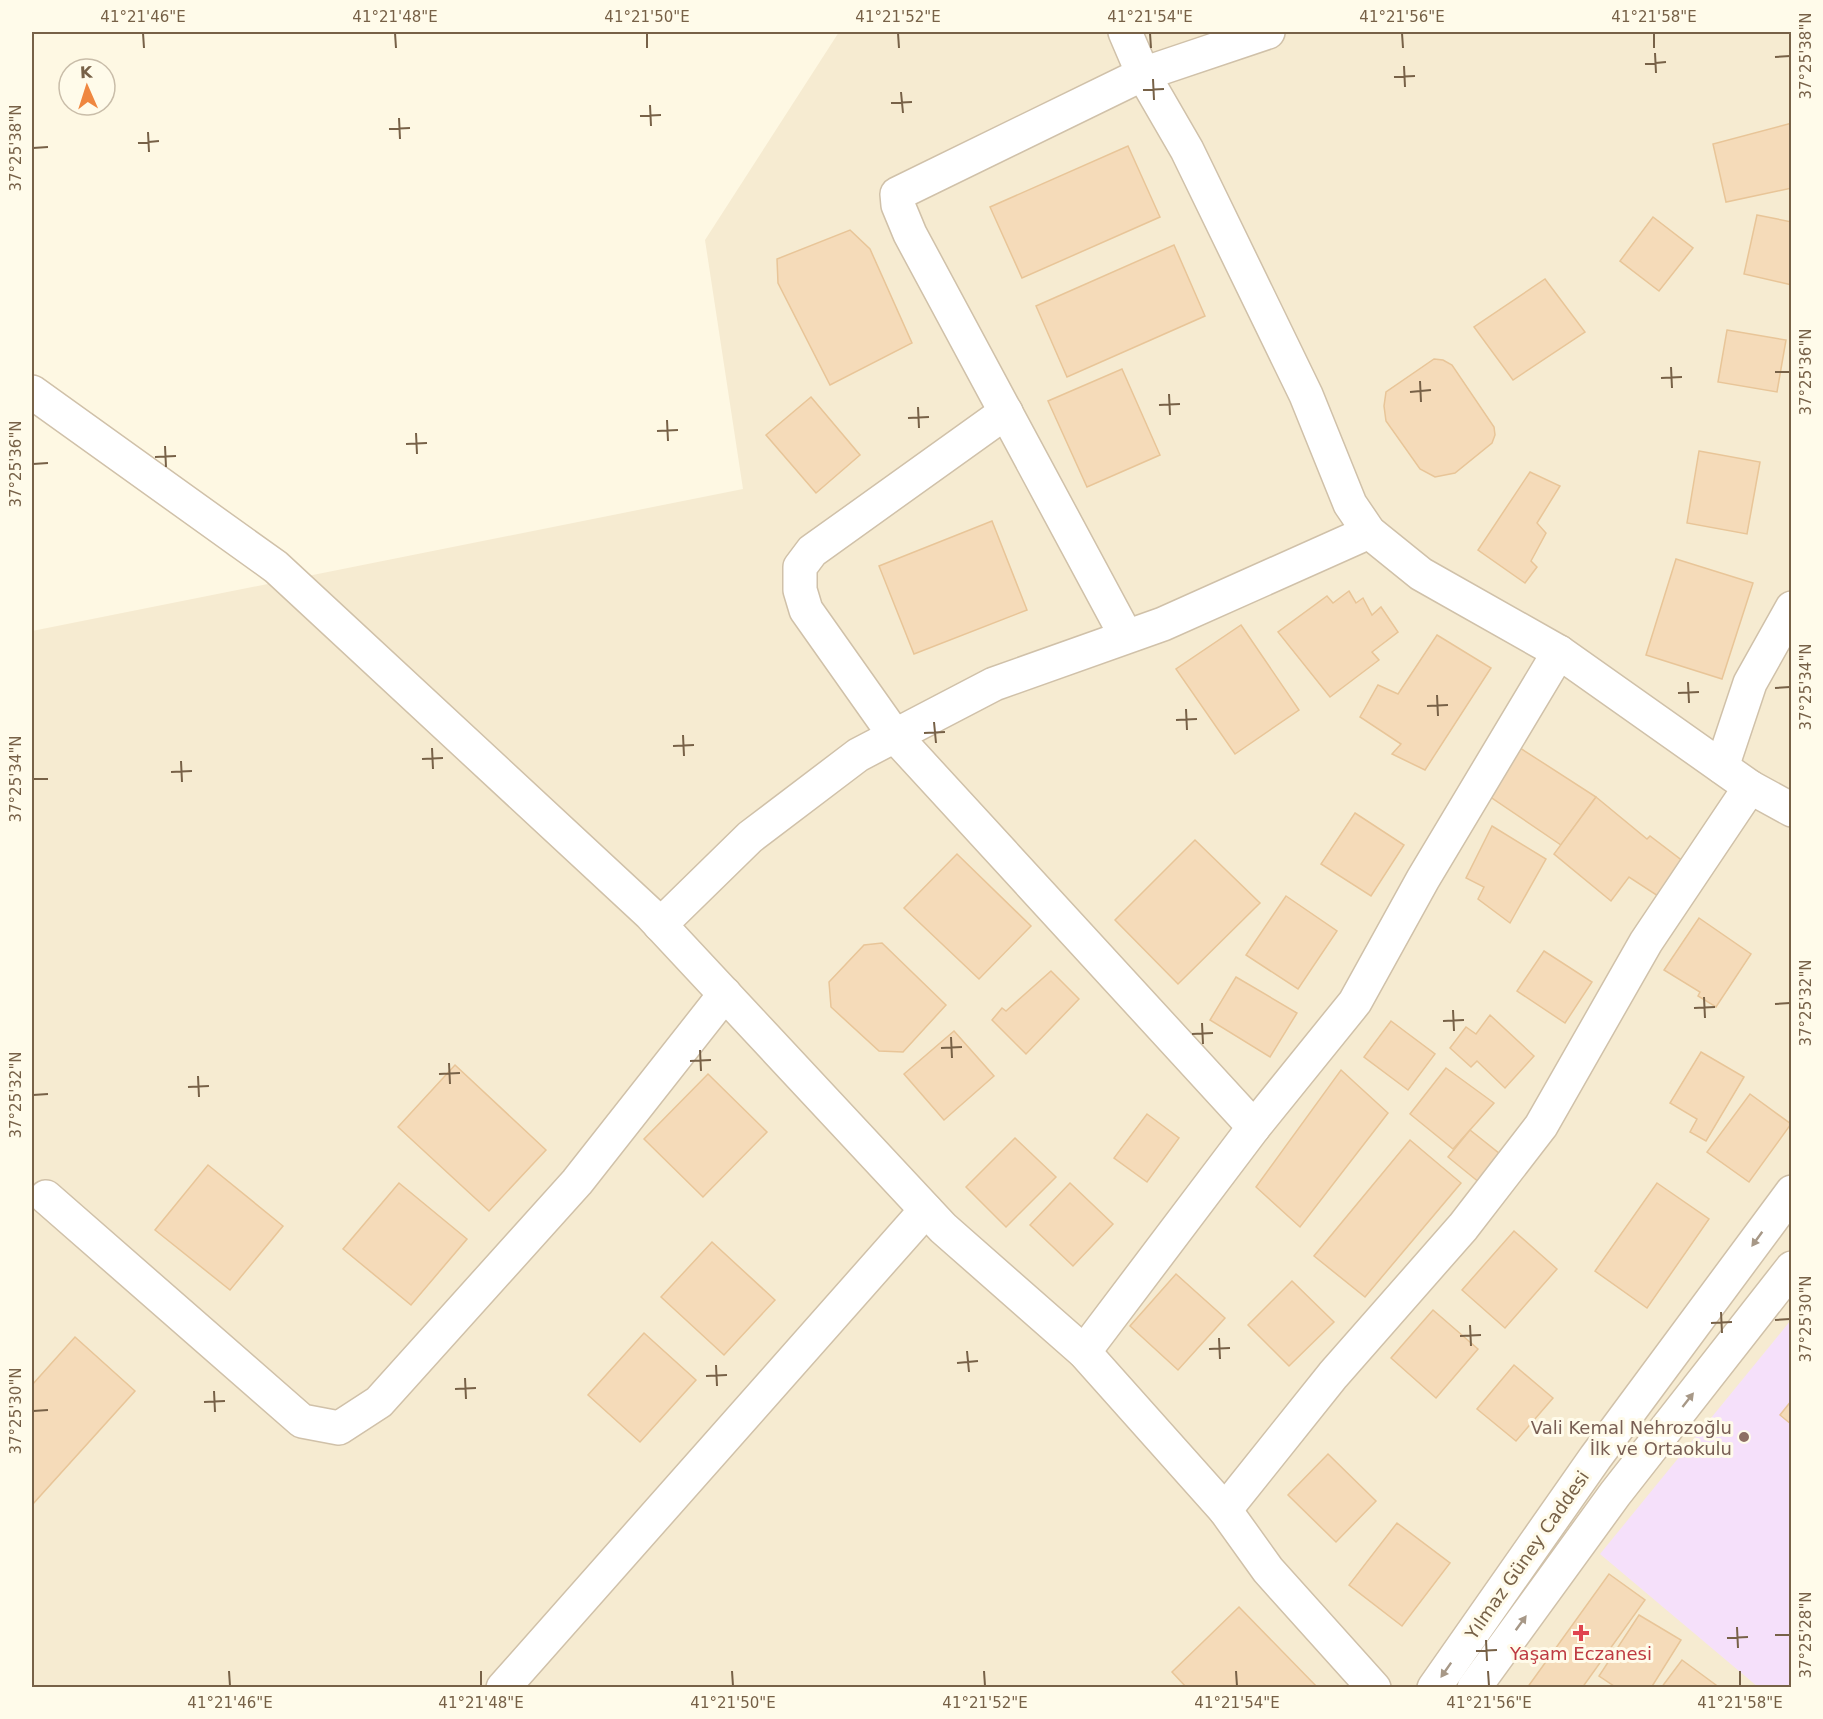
<svg xmlns="http://www.w3.org/2000/svg" width="1823" height="1719" font-family="'DejaVu Sans',sans-serif">
<style>
.residential{fill:#f6ebd1}
.education{fill:#f5e0fa}
.building{fill:#f5dbb9;stroke:#e8c598;stroke-width:1.5}
.lines{fill:none;stroke-linecap:round;stroke-linejoin:round}
.minor-casing{stroke:#d0c1a9;stroke-width:36}
.minor{stroke:#fff;stroke-width:33}
.oneway{fill:#a79887}
.ticks{fill:none;stroke:#776147;stroke-width:2}
.education-dot{fill:#8d6e63;stroke:#fffbea;stroke-width:2}
.health-dot{fill:#e0444e;stroke:#fffbea;stroke-width:2}
.labels{text-anchor:middle;dominant-baseline:central;stroke-width:6;stroke-linejoin:round;paint-order:stroke}
.education-label{font-size:18px;fill:#785e54;stroke:#fffbea;text-anchor:end}
.street-label{font-size:18px;fill:#776147;stroke:#fffbea}
.health-label{font-size:18px;fill:#be3a42;stroke:#fffbea}
.neatline{fill:none;stroke:#776147;stroke-width:2}
.ticks-label{font-size:15px;text-anchor:middle;fill:#776147}
</style>
<rect width="100%" height="100%" fill="#fef8e3"/>
<polygon class="residential" points="839,32 1791,32 1791,1687 32,1688 32,631 743,489 705,240"/>
<polygon class="education" points="1791,1320 1791,1687 1758,1687 1600,1554"/>
<g class="building">
<polygon points="1792,123 1792,188 1726,202 1713,144"/>
<polygon points="1128,146 1160,217 1022,278 990,207"/>
<polygon points="1757,215 1792,222 1792,285 1744,274"/>
<polygon points="1653,217 1693,248 1659,291 1620,261"/>
<polygon points="850,230 870,249 912,343 830,385 778,283 777,259"/>
<polygon points="1174,245 1205,316 1067,377 1036,306"/>
<polygon points="1545,279 1585,332 1513,380 1474,327"/>
<polygon points="1727,330 1786,340 1777,392 1718,382"/>
<polygon points="1434,359 1443,360 1452,365 1494,427 1495,435 1492,443 1455,473 1435,477 1420,469 1386,421 1384,406 1386,392"/>
<polygon points="1122,369 1160,455 1087,487 1048,401"/>
<polygon points="811,397 860,455 816,493 766,435"/>
<polygon points="1699,451 1760,462 1747,534 1687,523"/>
<polygon points="1530,472 1560,486 1537,523 1546,533 1531,561 1537,567 1525,583 1478,550"/>
<polygon points="992,521 1027,610 914,654 879,566"/>
<polygon points="1676,559 1753,583 1722,679 1646,655"/>
<polygon points="1349,591 1356,603 1363,598 1372,615 1381,607 1398,632 1372,652 1379,660 1330,697 1278,632 1327,596 1333,603"/>
<polygon points="1241,625 1299,710 1235,754 1176,669"/>
<polygon points="1437,635 1491,668 1425,770 1392,754 1401,744 1360,717 1378,685 1398,694"/>
<polygon points="1517,746 1596,797 1561,845 1486,794"/>
<polygon points="1596,797 1647,839 1650,836 1684,862 1661,898 1629,877 1611,901 1554,854"/>
<polygon points="1355,813 1404,845 1371,896 1321,864"/>
<polygon points="1492,826 1546,859 1510,923 1478,899 1484,887 1466,878"/>
<polygon points="1195,840 1260,903 1178,984 1115,920"/>
<polygon points="957,854 1031,926 979,979 904,908"/>
<polygon points="1286,896 1337,931 1298,989 1246,955"/>
<polygon points="1699,918 1751,954 1716,1007 1698,996 1700,992 1664,970"/>
<polygon points="882,943 946,1005 903,1052 879,1051 831,1007 829,982 864,945"/>
<polygon points="1544,951 1592,982 1565,1023 1517,991"/>
<polygon points="1051,971 1079,999 1026,1054 992,1020 1002,1008 1006,1011"/>
<polygon points="1236,977 1297,1013 1270,1057 1210,1020"/>
<polygon points="1490,1015 1534,1056 1505,1088 1477,1061 1471,1067 1450,1048 1466,1027 1476,1034"/>
<polygon points="1391,1021 1435,1054 1408,1090 1364,1057"/>
<polygon points="954,1031 994,1076 944,1120 904,1074"/>
<polygon points="1701,1052 1744,1077 1706,1141 1690,1132 1697,1119 1670,1103"/>
<polygon points="455,1065 546,1150 489,1211 398,1127"/>
<polygon points="1446,1068 1494,1103 1453,1149 1410,1114"/>
<polygon points="1341,1070 1388,1113 1300,1227 1256,1187"/>
<polygon points="708,1074 767,1132 703,1197 644,1139"/>
<polygon points="1750,1094 1791,1124 1749,1182 1707,1152"/>
<polygon points="1147,1114 1179,1138 1147,1182 1114,1158"/>
<polygon points="1470,1130 1500,1154 1480,1183 1448,1157"/>
<polygon points="1015,1138 1056,1177 1006,1227 966,1187"/>
<polygon points="1410,1140 1461,1183 1365,1297 1314,1256"/>
<polygon points="208,1165 283,1226 230,1290 155,1230"/>
<polygon points="399,1183 467,1239 411,1305 343,1249"/>
<polygon points="1070,1183 1113,1224 1073,1266 1030,1225"/>
<polygon points="1657,1183 1709,1219 1647,1308 1595,1271"/>
<polygon points="1514,1231 1557,1269 1505,1328 1462,1290"/>
<polygon points="712,1242 775,1300 724,1355 661,1297"/>
<polygon points="1176,1274 1225,1318 1178,1370 1130,1326"/>
<polygon points="1292,1281 1334,1322 1289,1366 1248,1325"/>
<polygon points="1433,1310 1478,1349 1436,1398 1391,1358"/>
<polygon points="644,1333 696,1380 640,1442 588,1395"/>
<polygon points="75,1337 135,1391 32,1505 32,1385"/>
<polygon points="1514,1365 1553,1398 1516,1441 1477,1409"/>
<polygon points="1792,1400 1792,1425 1780,1415"/>
<polygon points="1328,1454 1376,1501 1336,1542 1288,1495"/>
<polygon points="1397,1523 1450,1563 1402,1626 1349,1585"/>
<polygon points="1609,1574 1645,1600 1582,1688 1527,1688"/>
<polygon points="1239,1607 1318,1688 1187,1688 1172,1672"/>
<polygon points="1639,1615 1681,1640 1651,1688 1617,1688 1599,1676"/>
<polygon points="1682,1660 1720,1688 1661,1688"/>
</g>
<g class="lines">
<g class="minor-casing">
<g id="minor">
<polyline points="1125,32 1143,74 1187,150 1306,395 1350,504 1369,532 1421,574 1559,652 1750,787 1792,810"/>
<polyline points="32,392 276,567 650,914 943,1228 1084,1352 1225,1510 1268,1570 1374,1688"/>
<polyline points="1006,412 812,551 800,567 800,590 806,610 895,736 1254,1127"/>
<polyline points="1126,636 910,234 898,205 897,194 1143,74 1268,32"/>
<polyline points="1722,767 1750,683 1792,608"/>
<polyline points="660,925 750,837 858,755 994,684 1163,624 1369,532"/>
<polyline points="46,1197 302,1421 339,1428 379,1402 577,1182 725,994"/>
<polyline points="1084,1352 1254,1127 1355,1002 1423,879 1559,652"/>
<polyline points="1225,1510 1333,1375 1463,1227 1541,1126 1646,942 1750,787"/>
<polyline points="503,1688 926,1210"/>
<polyline points="1434,1688 1595,1458 1792,1192"/>
<polyline points="1474,1688 1615,1494 1792,1268"/>
</g>
</g>
<use href="#minor" class="minor"/>
</g>
<defs><path id="oneway-solid" d="M-6-.8H1V-3.2L6.5 0L1 3.2V.8H-6Z" transform="scale(1.5)"/></defs>
<g class="oneway">
<use href="#oneway-solid" transform="translate(1757 1239) rotate(126)"/>
<use href="#oneway-solid" transform="translate(1688 1400) rotate(-52)"/>
<use href="#oneway-solid" transform="translate(1521 1623) rotate(-54)"/>
<use href="#oneway-solid" transform="translate(1446 1670) rotate(125)"/>
</g>
<path class="ticks" d="M143 33 144 48M395 33 396 48M647 33V48M898 33 899 48M1150 33 1151 48M1402 33 1403 48M1654 33V48M1655 53 1656 73M1775 57 1790 56M1645 64 1666 62M1404 66 1405 87M1394 77 1415 76M1153 79 1154 100M1143 90 1164 89M901 92 903 113M891 103 912 102M650 105 651 126M640 116 661 115M399 118 400 139M389 129 410 128M148 132 149 152M138 143 159 141M33 148 48 147M1671 367 1672 388M1775 372H1790M1661 378 1682 377M1420 381 1421 402M1410 392 1431 390M1169 394 1170 415M1159 405 1180 404M918 407 919 428M908 418 929 417M667 420 668 441M657 431 678 430M416 433 417 454M406 444 427 443M165 446 166 467M155 457 176 456M33 464 48 463M1688 682 1689 703M1775 688 1790 687M1678 693 1699 692M1437 695 1438 716M1427 706 1448 705M1186 709 1187 730M1176 720 1197 719M934 722 936 743M924 733 945 732M683 735 684 756M673 746 694 745M432 748 433 769M422 759 443 758M181 761 182 782M171 772 192 771M33 779H48M1704 997 1705 1018M1775 1004 1790 1003M1694 1008 1715 1007M1453 1010 1454 1031M1443 1021 1464 1020M1202 1023 1203 1044M1192 1034 1213 1033M951 1037 952 1058M941 1048 962 1047M700 1050 701 1071M690 1061 711 1060M449 1063 450 1084M439 1074 460 1073M198 1076 199 1097M188 1087 209 1086M33 1095 48 1094M1721 1312 1722 1333M1775 1320 1790 1319M1711 1323 1732 1322M1470 1325 1471 1346M1460 1336 1481 1335M1219 1338 1220 1359M1209 1349 1230 1348M967 1351 969 1372M957 1363 978 1361M716 1365 717 1386M706 1376 727 1375M465 1378 466 1399M455 1389 476 1388M214 1391 215 1412M204 1402 225 1401M33 1411 48 1410M1737 1627 1738 1648M1775 1635H1790M1727 1638 1748 1637M1486 1640 1487 1661M1476 1651 1497 1650M229 1671 230 1686M481 1671V1686M732 1671 733 1686M984 1671 985 1686M1236 1671 1237 1686M1488 1671 1489 1686M1740 1671V1686"/>
<circle class="education-dot" cx="1744" cy="1437" r="6"/>
<path class="health-dot" d="M1578 1624h6v6h6v6h-6v6h-6v-6h-6v-6h6z"/>
<g class="labels">
<g class="education-label">
<text x="1732" y="1427">Vali Kemal Nehrozoğlu<tspan x="1732" dy="21">İlk ve Ortaokulu</tspan></text>
</g>
<g class="street-label">
<text transform="translate(1527 1555) rotate(-55)">Yılmaz Güney Caddesi</text>
</g>
<g class="health-label">
<text x="1581" y="1653">Yaşam Eczanesi</text>
</g>
</g>
<rect width="1823" height="1719" fill="none" stroke="#fffbea" stroke-width="66"/>
<g transform="translate(87 87) rotate(357)"><circle r="28" fill="#fffbea" stroke="#c9bda9" stroke-width="1.5"/>
<path d="M0-4.5L10 22L0 15L-10 22Z" fill="#ef8740"/>
<text y="-9" font-size="16" font-weight="bold" text-anchor="middle" fill="#776147">K</text>
</g>
<rect x="33" y="33" width="1757" height="1653" class="neatline"/>
<g class="ticks-label">
<text x="143" y="22">41°21'46"E</text>
<text x="395" y="22">41°21'48"E</text>
<text x="647" y="22">41°21'50"E</text>
<text x="898" y="22">41°21'52"E</text>
<text x="1150" y="22">41°21'54"E</text>
<text x="1402" y="22">41°21'56"E</text>
<text x="1654" y="22">41°21'58"E</text>
<text transform="translate(1806 56) rotate(-90)" y="5">37°25'38"N</text>
<text transform="translate(16 148) rotate(-90)" y="5">37°25'38"N</text>
<text transform="translate(1806 372) rotate(-90)" y="5">37°25'36"N</text>
<text transform="translate(16 464) rotate(-90)" y="5">37°25'36"N</text>
<text transform="translate(1806 687) rotate(-90)" y="5">37°25'34"N</text>
<text transform="translate(16 779) rotate(-90)" y="5">37°25'34"N</text>
<text transform="translate(1806 1003) rotate(-90)" y="5">37°25'32"N</text>
<text transform="translate(16 1095) rotate(-90)" y="5">37°25'32"N</text>
<text transform="translate(1806 1319) rotate(-90)" y="5">37°25'30"N</text>
<text transform="translate(16 1411) rotate(-90)" y="5">37°25'30"N</text>
<text transform="translate(1806 1635) rotate(-90)" y="5">37°25'28"N</text>
<text x="230" y="1708">41°21'46"E</text>
<text x="481" y="1708">41°21'48"E</text>
<text x="733" y="1708">41°21'50"E</text>
<text x="985" y="1708">41°21'52"E</text>
<text x="1237" y="1708">41°21'54"E</text>
<text x="1489" y="1708">41°21'56"E</text>
<text x="1740" y="1708">41°21'58"E</text>
</g>
</svg>
